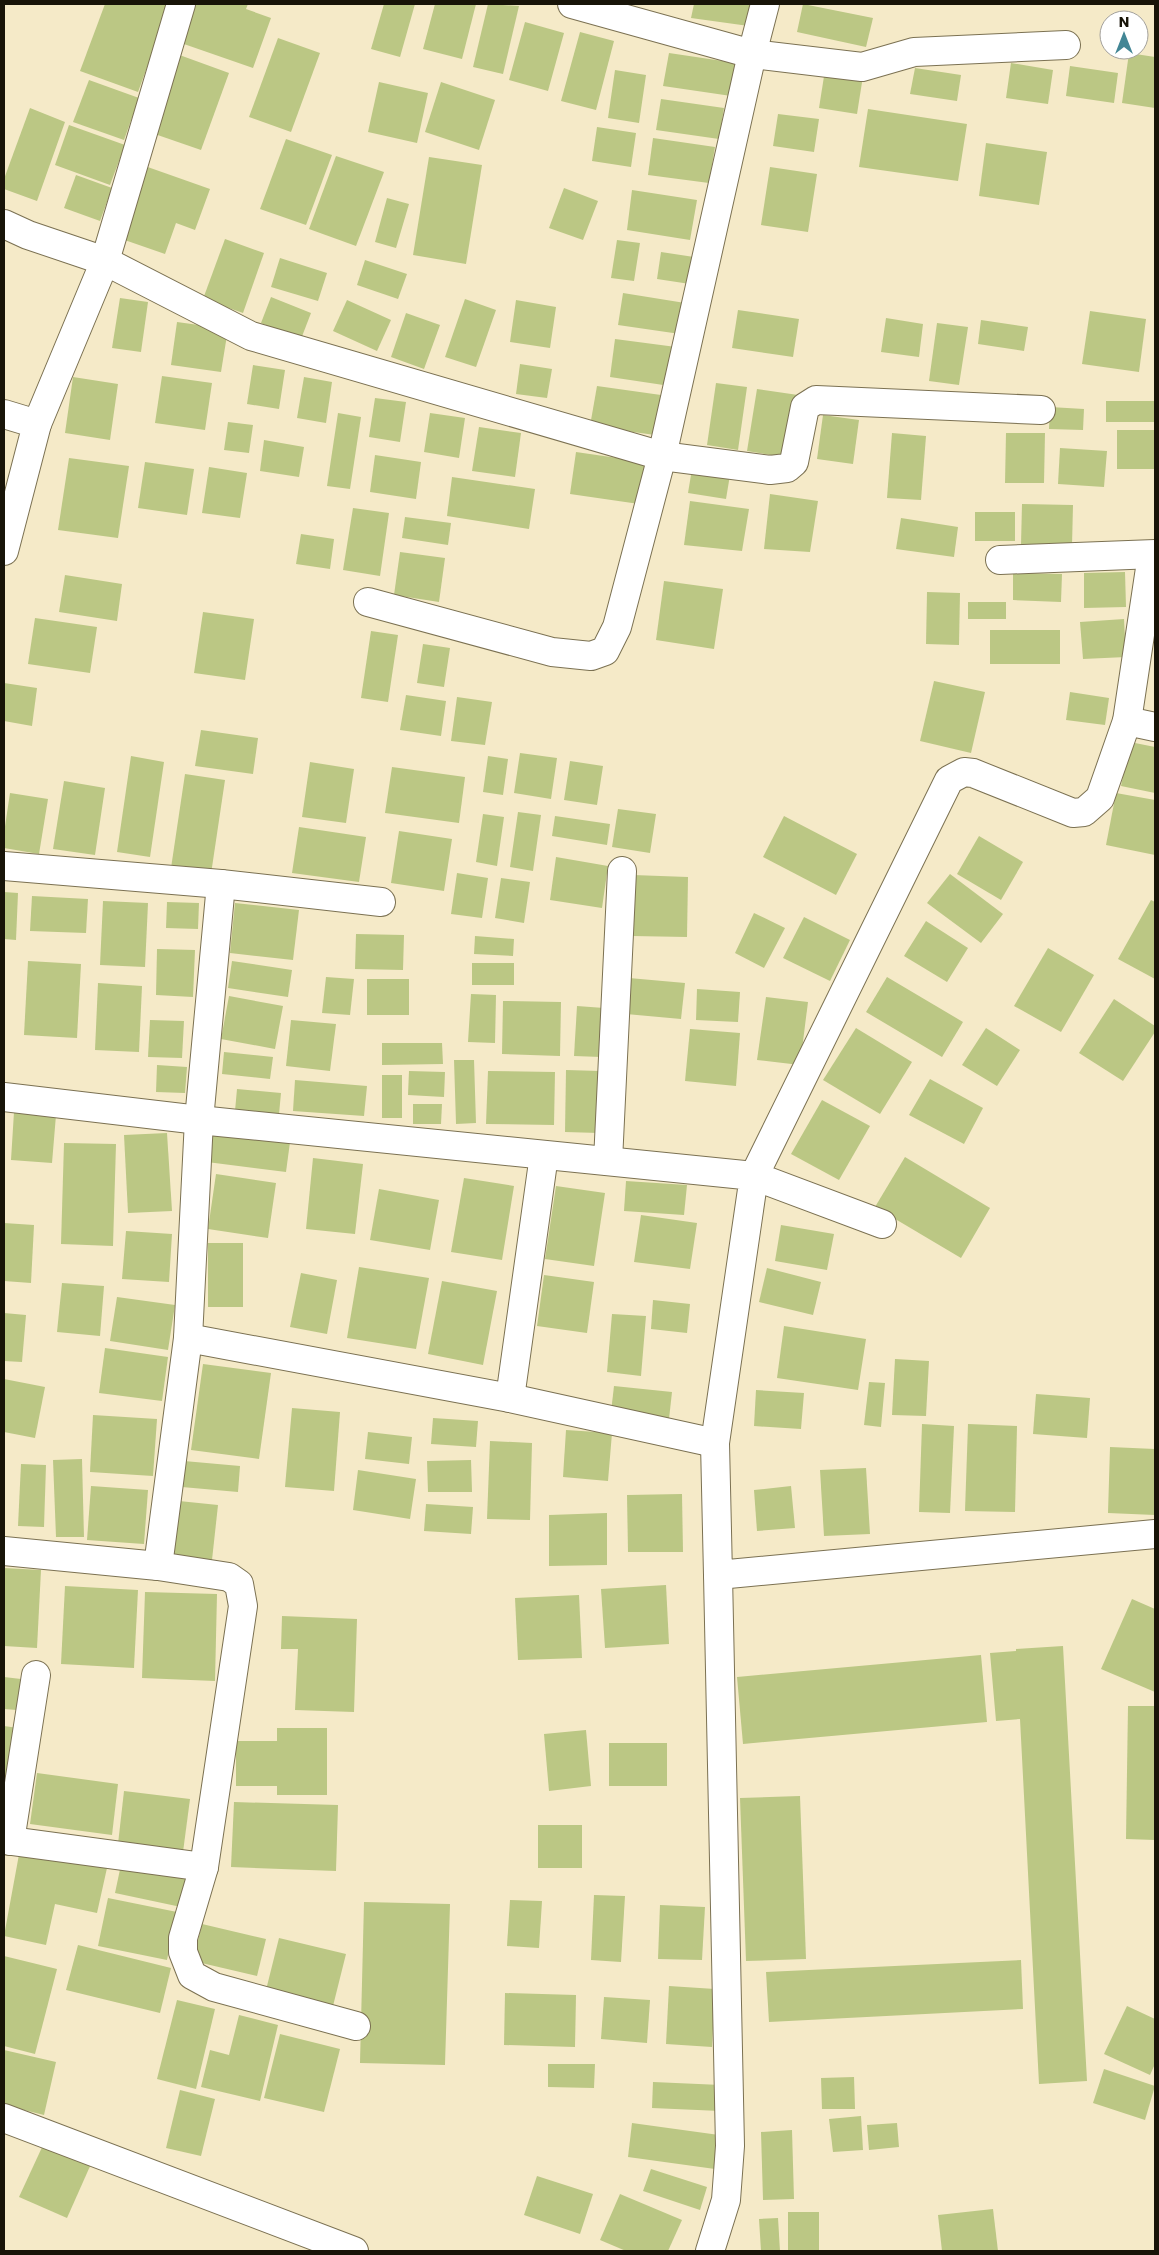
<svg xmlns="http://www.w3.org/2000/svg" width="1159" height="2255" font-family="Poppins,sans-serif">
<style>
.building{fill:#bbc784}
.lines{fill:none;stroke-linecap:round;stroke-linejoin:round}
.street-casing{stroke:#7b7152;stroke-width:30}
.street{stroke:#fff;stroke-width:28}
</style>
<rect width="100%" height="100%" fill="#f5eac8"/>
<g class="building">
<polygon points="105,4 170,4 138,92 80,71"/>
<polygon points="195,4 248,4 246,9 271,18 253,68 181,43"/>
<polygon points="384,4 415,4 400,57 371,49"/>
<polygon points="435,4 476,4 462,59 423,49"/>
<polygon points="488,4 519,6 503,74 473,67"/>
<polygon points="694,4 759,4 756,27 691,18"/>
<polygon points="803,4 873,18 866,47 797,32"/>
<polygon points="525,22 564,33 548,91 509,80"/>
<polygon points="580,32 614,41 596,110 561,101"/>
<polygon points="278,38 320,53 291,132 249,117"/>
<polygon points="174,53 229,73 201,150 146,131"/>
<polygon points="669,53 743,64 738,97 663,86"/>
<polygon points="1129,53 1155,57 1155,108 1122,103"/>
<polygon points="1011,63 1053,70 1048,104 1006,98"/>
<polygon points="1070,66 1118,73 1114,103 1066,96"/>
<polygon points="915,68 961,75 957,101 910,94"/>
<polygon points="615,70 646,75 639,123 608,118"/>
<polygon points="825,70 863,76 857,114 819,108"/>
<polygon points="89,80 139,98 124,140 73,122"/>
<polygon points="379,82 428,93 417,143 368,132"/>
<polygon points="441,82 495,100 479,150 425,132"/>
<polygon points="661,99 724,108 719,139 656,130"/>
<polygon points="30,108 65,122 37,201 4,189 4,179"/>
<polygon points="868,109 967,124 958,181 859,167"/>
<polygon points="778,114 819,119 814,152 773,146"/>
<polygon points="69,125 125,145 110,185 55,165"/>
<polygon points="597,127 636,133 631,167 592,161"/>
<polygon points="653,138 715,147 709,183 648,175"/>
<polygon points="286,139 332,155 306,225 260,209"/>
<polygon points="986,143 1047,152 1039,205 979,196"/>
<polygon points="336,156 384,172 356,246 309,229"/>
<polygon points="429,157 482,165 466,264 413,255"/>
<polygon points="142,165 210,189 195,230 176,223 165,254 116,237"/>
<polygon points="770,167 817,174 808,232 761,225"/>
<polygon points="76,175 112,188 100,221 64,208"/>
<polygon points="564,188 598,201 583,240 549,228"/>
<polygon points="632,190 697,200 690,240 627,230"/>
<polygon points="387,198 409,204 396,248 375,242"/>
<polygon points="225,239 264,253 243,313 203,299"/>
<polygon points="617,240 640,243 634,281 611,278"/>
<polygon points="661,252 694,257 690,284 657,279"/>
<polygon points="280,258 327,273 318,301 271,287"/>
<polygon points="365,260 407,274 398,299 357,285"/>
<polygon points="623,293 685,303 680,334 618,325"/>
<polygon points="271,297 311,313 301,339 261,323"/>
<polygon points="120,298 148,302 141,352 112,348"/>
<polygon points="465,299 496,310 476,367 445,357"/>
<polygon points="347,300 391,320 377,351 333,331"/>
<polygon points="516,300 556,307 550,348 510,342"/>
<polygon points="738,310 799,319 793,357 732,348"/>
<polygon points="1090,311 1146,319 1139,372 1082,364"/>
<polygon points="406,313 440,325 424,369 391,357"/>
<polygon points="886,318 923,324 919,357 881,352"/>
<polygon points="981,320 1028,327 1024,351 978,344"/>
<polygon points="177,322 228,329 221,372 171,365"/>
<polygon points="937,323 968,327 959,385 929,381"/>
<polygon points="615,339 676,347 670,386 610,377"/>
<polygon points="520,364 552,369 547,398 516,394"/>
<polygon points="253,365 285,370 279,409 247,404"/>
<polygon points="162,376 212,383 205,430 155,423"/>
<polygon points="73,377 118,384 110,440 65,433"/>
<polygon points="304,377 332,382 326,423 297,418"/>
<polygon points="716,383 747,387 738,450 707,445"/>
<polygon points="597,386 661,395 655,435 590,426"/>
<polygon points="757,389 798,395 789,458 747,451"/>
<polygon points="375,398 406,402 400,442 369,437"/>
<rect x="1106" y="401" width="49" height="21"/>
<polygon points="1050,407 1084,409 1083,430 1049,429"/>
<polygon points="338,413 361,417 350,489 327,486"/>
<polygon points="430,413 465,418 459,458 424,452"/>
<polygon points="823,415 859,420 853,464 817,459"/>
<polygon points="228,422 253,425 249,453 224,450"/>
<polygon points="479,427 521,433 515,477 472,471"/>
<rect x="1117" y="430" width="38" height="39"/>
<polygon points="892,433 926,436 921,500 887,498"/>
<polygon points="1006,433 1045,433 1044,483 1005,483"/>
<polygon points="264,440 304,447 299,477 260,471"/>
<polygon points="1060,448 1107,451 1104,487 1058,484"/>
<polygon points="576,452 645,462 639,504 570,494"/>
<polygon points="375,455 421,462 416,499 370,492"/>
<polygon points="69,458 129,466 118,538 58,530"/>
<polygon points="145,462 194,469 187,515 138,508"/>
<polygon points="693,463 731,469 726,499 688,493"/>
<polygon points="209,467 247,473 240,518 202,513"/>
<polygon points="452,477 535,489 529,529 447,516"/>
<polygon points="770,494 818,501 810,552 764,549"/>
<polygon points="690,501 749,509 742,551 684,545"/>
<polygon points="1022,504 1073,505 1072,546 1021,545"/>
<polygon points="353,508 389,513 380,576 343,570"/>
<rect x="975" y="512" width="40" height="29"/>
<polygon points="405,517 451,523 448,545 402,538"/>
<polygon points="901,518 958,527 954,557 896,549"/>
<polygon points="301,534 334,539 330,569 296,564"/>
<polygon points="400,552 445,558 439,602 394,595"/>
<polygon points="1125,572 1126,607 1084,608 1084,573"/>
<polygon points="1013,573 1062,574 1061,602 1013,600"/>
<polygon points="65,575 122,584 117,621 59,612"/>
<polygon points="664,581 723,589 714,649 656,640"/>
<polygon points="927,592 960,593 959,645 926,644"/>
<rect x="968" y="602" width="38" height="17"/>
<polygon points="203,612 254,619 245,680 194,673"/>
<polygon points="35,618 97,627 90,673 28,664"/>
<polygon points="1124,619 1126,657 1083,659 1080,622"/>
<rect x="990" y="630" width="70" height="34"/>
<polygon points="371,631 398,635 388,702 361,698"/>
<polygon points="423,644 450,648 444,687 417,683"/>
<polygon points="934,681 985,692 971,753 920,741"/>
<polygon points="4,683 37,688 32,726 4,721"/>
<polygon points="1070,692 1109,698 1105,725 1066,720"/>
<polygon points="406,695 446,701 441,736 400,730"/>
<polygon points="457,697 492,702 485,745 451,741"/>
<polygon points="201,730 258,738 253,774 195,766"/>
<polygon points="1130,742 1155,747 1155,793 1121,786"/>
<polygon points="520,753 557,758 551,799 514,793"/>
<polygon points="131,756 164,762 150,857 117,852"/>
<polygon points="488,756 508,759 503,795 483,792"/>
<polygon points="570,761 603,766 597,805 564,800"/>
<polygon points="310,762 354,769 346,823 302,817"/>
<polygon points="392,767 465,777 459,823 385,813"/>
<polygon points="185,774 225,780 211,874 171,868"/>
<polygon points="64,781 105,788 95,855 53,849"/>
<polygon points="10,793 48,799 39,854 4,848 4,833"/>
<polygon points="1116,793 1155,800 1155,855 1106,845"/>
<polygon points="618,809 656,814 650,853 612,847"/>
<polygon points="518,812 541,815 533,871 510,867"/>
<polygon points="483,814 504,817 497,866 476,862"/>
<polygon points="555,816 610,824 607,845 552,836"/>
<polygon points="784,816 857,854 836,895 763,857"/>
<polygon points="299,827 366,837 359,882 292,873"/>
<polygon points="399,831 452,839 444,891 391,883"/>
<polygon points="979,836 1023,862 1001,900 957,874"/>
<polygon points="556,857 608,866 602,908 550,900"/>
<polygon points="457,873 488,878 482,918 451,914"/>
<polygon points="950,874 1003,914 981,943 927,903"/>
<polygon points="633,875 688,877 687,937 632,936"/>
<polygon points="501,878 530,882 524,923 495,918"/>
<polygon points="4,892 18,893 16,940 4,939"/>
<polygon points="32,896 88,899 86,933 30,931"/>
<polygon points="1151,900 1155,902 1155,979 1118,959"/>
<polygon points="103,901 148,903 145,967 100,965"/>
<polygon points="167,902 199,903 198,929 166,928"/>
<polygon points="235,903 299,910 293,960 230,953"/>
<polygon points="754,913 785,928 764,968 735,953"/>
<polygon points="804,917 850,940 830,981 783,958"/>
<polygon points="926,921 968,948 947,982 904,956"/>
<polygon points="356,934 404,935 403,970 355,969"/>
<polygon points="475,936 514,939 513,956 474,954"/>
<polygon points="1048,948 1094,975 1061,1032 1014,1006"/>
<polygon points="157,949 195,950 193,997 156,995"/>
<polygon points="28,961 81,964 77,1038 24,1035"/>
<polygon points="232,961 292,970 288,997 228,988"/>
<rect x="472" y="963" width="42" height="22"/>
<polygon points="326,977 354,979 350,1015 322,1013"/>
<polygon points="887,977 963,1022 942,1057 866,1012"/>
<polygon points="629,978 685,983 681,1019 626,1014"/>
<rect x="367" y="979" width="42" height="36"/>
<polygon points="98,983 142,986 139,1052 95,1050"/>
<polygon points="697,989 740,992 738,1022 696,1020"/>
<polygon points="471,994 496,995 495,1043 468,1042"/>
<polygon points="229,996 283,1006 275,1049 221,1039"/>
<polygon points="766,997 808,1002 800,1065 757,1060"/>
<polygon points="1114,999 1155,1026 1155,1032 1123,1081 1079,1053"/>
<polygon points="503,1001 561,1002 560,1056 502,1054"/>
<polygon points="577,1006 604,1008 601,1057 574,1056"/>
<polygon points="150,1020 184,1021 182,1058 148,1057"/>
<polygon points="291,1020 336,1024 330,1071 286,1066"/>
<polygon points="856,1028 912,1062 880,1114 823,1080"/>
<polygon points="986,1028 1020,1050 997,1086 962,1065"/>
<polygon points="690,1029 740,1033 736,1086 685,1081"/>
<polygon points="382,1043 442,1043 443,1064 382,1065"/>
<polygon points="224,1052 273,1057 270,1079 222,1074"/>
<polygon points="454,1060 474,1060 476,1123 456,1124"/>
<polygon points="157,1065 187,1067 185,1093 156,1092"/>
<polygon points="566,1070 600,1071 599,1133 565,1132"/>
<polygon points="409,1071 445,1072 444,1097 408,1095"/>
<polygon points="488,1071 555,1072 554,1125 486,1124"/>
<rect x="382" y="1075" width="20" height="43"/>
<polygon points="930,1079 983,1108 964,1144 909,1115"/>
<polygon points="295,1080 367,1086 364,1116 293,1111"/>
<polygon points="237,1089 281,1093 279,1114 235,1111"/>
<polygon points="822,1100 870,1126 839,1180 791,1154"/>
<polygon points="413,1104 442,1104 441,1124 413,1124"/>
<polygon points="14,1112 56,1115 52,1163 11,1160"/>
<polygon points="211,1132 290,1142 286,1172 207,1162"/>
<polygon points="167,1133 172,1211 128,1213 124,1135"/>
<polygon points="64,1143 116,1144 113,1246 61,1244"/>
<polygon points="905,1157 990,1208 961,1258 875,1207"/>
<polygon points="313,1158 363,1164 355,1234 306,1229"/>
<polygon points="216,1174 276,1183 268,1238 208,1229"/>
<polygon points="464,1178 514,1186 502,1260 451,1252"/>
<polygon points="626,1181 687,1185 684,1215 624,1211"/>
<polygon points="556,1186 605,1193 594,1266 545,1259"/>
<polygon points="379,1189 439,1200 430,1250 370,1240"/>
<polygon points="641,1215 697,1223 690,1269 634,1262"/>
<polygon points="4,1223 34,1225 31,1283 4,1281"/>
<polygon points="781,1225 834,1234 827,1270 775,1261"/>
<polygon points="126,1231 172,1234 169,1282 122,1279"/>
<rect x="208" y="1243" width="35" height="64"/>
<polygon points="359,1267 429,1278 416,1349 347,1338"/>
<polygon points="767,1268 821,1282 813,1315 759,1302"/>
<polygon points="301,1273 337,1280 327,1334 290,1327"/>
<polygon points="544,1275 594,1282 587,1333 537,1326"/>
<polygon points="442,1281 497,1291 483,1365 428,1354"/>
<polygon points="62,1283 104,1286 100,1336 57,1332"/>
<polygon points="117,1297 175,1305 168,1350 110,1341"/>
<polygon points="653,1300 690,1304 687,1333 651,1329"/>
<polygon points="4,1313 26,1315 22,1362 4,1361"/>
<polygon points="612,1314 646,1316 641,1376 607,1372"/>
<polygon points="784,1326 866,1339 858,1390 777,1378"/>
<polygon points="105,1348 168,1357 162,1401 99,1393"/>
<polygon points="895,1359 929,1361 926,1416 892,1415"/>
<polygon points="203,1364 271,1373 259,1459 191,1450"/>
<polygon points="4,1379 45,1387 35,1438 4,1432"/>
<polygon points="869,1382 885,1383 881,1427 864,1425"/>
<polygon points="614,1386 672,1392 669,1419 611,1412"/>
<polygon points="756,1390 804,1393 801,1429 754,1426"/>
<polygon points="1036,1394 1090,1398 1087,1438 1033,1434"/>
<polygon points="292,1408 340,1412 334,1491 285,1487"/>
<polygon points="93,1415 157,1419 153,1476 90,1472"/>
<polygon points="433,1418 478,1421 476,1447 431,1444"/>
<polygon points="922,1424 954,1426 950,1513 919,1512"/>
<polygon points="968,1424 1017,1426 1015,1512 965,1511"/>
<polygon points="566,1430 612,1433 608,1481 563,1477"/>
<polygon points="368,1432 412,1437 409,1464 365,1459"/>
<polygon points="490,1441 532,1443 530,1520 487,1519"/>
<polygon points="1110,1447 1155,1449 1155,1515 1108,1513"/>
<polygon points="82,1459 84,1537 56,1537 53,1460"/>
<polygon points="471,1460 472,1492 428,1492 427,1461"/>
<polygon points="184,1461 240,1466 238,1492 182,1487"/>
<polygon points="21,1464 46,1465 44,1527 18,1526"/>
<polygon points="866,1468 870,1534 824,1536 820,1470"/>
<polygon points="358,1470 416,1479 410,1519 353,1510"/>
<polygon points="91,1486 148,1490 144,1544 87,1540"/>
<polygon points="791,1486 795,1528 757,1531 754,1490"/>
<polygon points="682,1494 683,1552 628,1552 627,1495"/>
<polygon points="179,1501 218,1505 212,1560 173,1556"/>
<polygon points="426,1504 473,1507 471,1534 424,1531"/>
<polygon points="607,1513 607,1565 549,1566 549,1515"/>
<polygon points="4,1568 41,1570 37,1648 4,1646"/>
<polygon points="666,1585 669,1644 605,1648 601,1589"/>
<polygon points="65,1586 138,1590 134,1668 61,1664"/>
<polygon points="145,1592 217,1594 215,1681 142,1678"/>
<polygon points="579,1595 582,1658 518,1660 515,1598"/>
<polygon points="1132,1599 1155,1609 1155,1692 1101,1669"/>
<polygon points="282,1616 357,1619 354,1712 295,1710 298,1649 281,1649"/>
<polygon points="1063,1646 1087,2081 1039,2084 1020,1719 996,1721 990,1653 1016,1651 1016,1649"/>
<polygon points="981,1655 987,1722 743,1744 737,1677"/>
<polygon points="4,1677 21,1679 17,1710 4,1709"/>
<polygon points="1128,1706 1155,1706 1155,1840 1126,1839"/>
<polygon points="4,1726 18,1728 11,1778 4,1777"/>
<polygon points="277,1728 327,1728 327,1795 277,1795 277,1786 236,1786 236,1741 277,1741"/>
<polygon points="586,1730 591,1786 549,1791 544,1734"/>
<rect x="609" y="1743" width="58" height="43"/>
<polygon points="37,1773 118,1784 112,1835 30,1824"/>
<polygon points="124,1791 190,1799 183,1852 118,1844"/>
<polygon points="800,1796 806,1959 746,1961 740,1798"/>
<polygon points="234,1802 338,1805 336,1871 231,1867"/>
<rect x="538" y="1825" width="44" height="43"/>
<polygon points="20,1849 107,1868 97,1913 55,1904 46,1945 4,1936"/>
<polygon points="122,1860 188,1873 181,1907 115,1893"/>
<polygon points="594,1895 625,1896 621,1962 591,1960"/>
<polygon points="108,1898 177,1912 167,1960 98,1946"/>
<polygon points="510,1900 542,1901 539,1948 507,1946"/>
<polygon points="364,1902 450,1904 445,2065 360,2063"/>
<polygon points="660,1905 705,1907 702,1960 658,1959"/>
<polygon points="202,1924 266,1939 257,1976 193,1961"/>
<polygon points="279,1938 346,1954 333,2006 266,1990"/>
<polygon points="78,1945 171,1968 160,2013 66,1990"/>
<polygon points="4,1956 57,1969 35,2054 4,2046"/>
<polygon points="1021,1960 1023,2009 769,2022 766,1972"/>
<polygon points="669,1986 715,1989 712,2047 666,2044"/>
<polygon points="505,1993 576,1995 575,2047 504,2045"/>
<polygon points="604,1997 650,2000 647,2043 601,2039"/>
<polygon points="177,2000 215,2009 196,2089 157,2079"/>
<polygon points="1127,2006 1155,2019 1155,2064 1150,2075 1104,2054"/>
<polygon points="239,2015 278,2025 260,2101 201,2087 210,2050 229,2055"/>
<polygon points="280,2034 340,2049 324,2112 264,2098"/>
<polygon points="4,2050 56,2062 44,2115 4,2105"/>
<polygon points="548,2064 595,2064 594,2088 548,2087"/>
<polygon points="1104,2069 1155,2086 1145,2120 1093,2103"/>
<polygon points="854,2077 855,2109 822,2109 821,2078"/>
<polygon points="653,2082 721,2085 720,2111 652,2108"/>
<polygon points="180,2090 215,2099 201,2156 166,2148"/>
<polygon points="861,2116 863,2150 833,2152 829,2119"/>
<polygon points="632,2123 719,2135 715,2169 628,2157"/>
<polygon points="897,2123 899,2147 869,2150 867,2125"/>
<polygon points="792,2130 794,2199 763,2200 761,2132"/>
<polygon points="44,2143 91,2164 67,2218 19,2197"/>
<polygon points="651,2169 707,2187 700,2210 643,2191"/>
<polygon points="537,2176 593,2194 580,2234 524,2215"/>
<polygon points="620,2194 682,2220 668,2251 626,2251 600,2240"/>
<polygon points="993,2209 998,2251 942,2251 938,2215"/>
<rect x="788" y="2212" width="31" height="39"/>
<polygon points="778,2218 780,2251 761,2251 759,2219"/>
</g>
<g class="lines">
<g class="street-casing">
<g id="street">
<polyline points="572,4 752,54 862,67 914,52 1066,45"/>
<polyline points="4,224 28,235 105,261 251,336 662,456 770,470 787,468 794,462 805,407 816,400 1041,410"/>
<polyline points="4,414 37,424 4,551"/>
<polyline points="37,424 105,261 181,4"/>
<polyline points="1000,560 1155,554"/>
<polyline points="368,602 552,652 591,656 605,651 617,627 662,456 752,54 765,4"/>
<polyline points="1127,721 1155,727"/>
<polyline points="4,866 221,884 381,902"/>
<polyline points="4,1097 199,1120 754,1176 715,1443 718,1575 1155,1534"/>
<polyline points="608,1161 622,871"/>
<polyline points="882,1224 754,1176 949,780 964,772 973,773 1073,813 1084,812 1100,798 1127,721 1152,555"/>
<polyline points="188,1338 510,1398 715,1443"/>
<polyline points="510,1398 544,1155"/>
<polyline points="4,1551 158,1566 229,1577 239,1584 243,1606 204,1867 183,1938 183,1952 192,1975 214,1987 356,2026"/>
<polyline points="158,1566 188,1338 199,1120 221,884"/>
<polyline points="4,1840 204,1867"/>
<polyline points="10,1841 36,1675"/>
<polyline points="4,2118 354,2251"/>
<polyline points="710,2251 726,2200 730,2146 718,1575"/>
</g>
</g>
<use href="#street" class="street"/>
</g>
<rect width="1159" height="2255" fill="none" stroke="#181408" stroke-width="10"/>
<g transform="translate(1124 35)"><circle r="24" fill="#ffffff" stroke="#a3a19c"/>
<path d="M0-4L9 19L0 12L-9 19Z" fill="#428695"/>
<text y="-8" font-size="14" font-weight="bold" text-anchor="middle" fill="#181408">N</text>
</g>
</svg>
